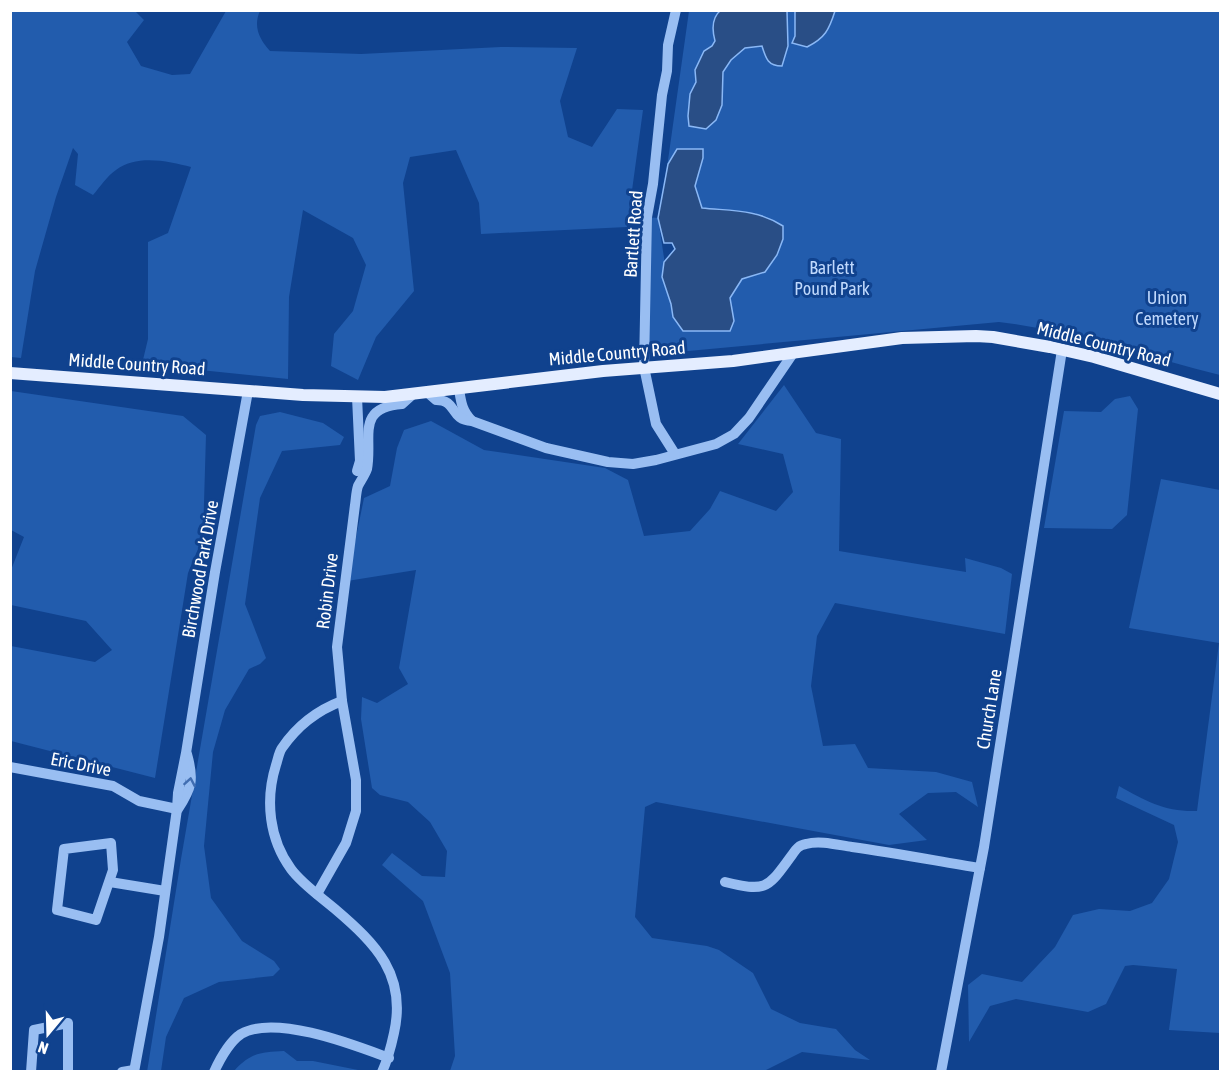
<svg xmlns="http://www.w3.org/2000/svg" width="1231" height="1082" font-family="'Asap Condensed',sans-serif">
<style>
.green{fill:#225cad}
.water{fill:#294e86;stroke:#8ab8f6;stroke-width:1.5}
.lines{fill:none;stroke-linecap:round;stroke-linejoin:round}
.minor{stroke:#99bef2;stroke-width:10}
.major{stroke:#e4edff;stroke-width:12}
.oneway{stroke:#406db1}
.labels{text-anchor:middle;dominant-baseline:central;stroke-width:6;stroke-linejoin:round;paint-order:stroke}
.street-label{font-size:18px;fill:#fff;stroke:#10428e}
.park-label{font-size:18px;fill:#c0d9fd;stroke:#10428e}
</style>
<rect width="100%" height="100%" fill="#10428e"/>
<g class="green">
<path d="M10 11H135L144 20 127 42 141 66 172 75 190 74 226 11H260C253 26 259 39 270 51L361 54 501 47 577 48 560 101 568 137 592 147 617 109 643 110 627 227 481 234 479 203 456 150 410 157 403 183 414 291 376 337 358 380 331 366 334 334 353 311 366 265 353 238 303 210 289 297 288 379 142 364 148 339V242L168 233 191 167C169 161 136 154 116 170 107 176 100 187 93 195L75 185 78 154 73 148 56 197 35 271 21 358 11 357Z"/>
<path d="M689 11H1220V375C1147 357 1075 331 999 322L645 355 647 217 658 218 671 304 683 331 730 330V298L742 279 765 272 756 213 702 208 661 210Z"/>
<polygon points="784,385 816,433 841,439 839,551 966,572 965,558 1001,568 1012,574 1005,634 835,603 817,636 811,686 823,746 855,744 868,768 936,772 972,782 978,807 956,792 928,793 899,814 927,840 889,845 656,802 645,807 635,917 652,938 707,946 719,950 753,973 771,1009 800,1023 836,1029 855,1050 870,1060 802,1052 764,1071 450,1071 455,1056 450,973 423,901 382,865 392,853 422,876 445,877 447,851 430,822 408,802 380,795 372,788 361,719 362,697 377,703 408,684 399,668 416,570 347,581 364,498 390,486 397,448 404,430 431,421 484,450 605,468 628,480 644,536 690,531 710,509 720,491 776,511 793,492 783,454 738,444"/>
<polygon points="11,391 183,416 206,435 203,537 188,573 155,778 11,741 11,646 95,662 112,650 86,621 11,605 11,570 24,537 11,530"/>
<polygon points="1130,396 1138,409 1127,515 1112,529 1044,528 1064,411 1101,412 1115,399"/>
<polygon points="280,412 323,423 344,437 340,445 282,451 260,498 245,604 266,658 260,664 249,669 225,710 213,752 204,846 211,898 242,941 274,961 280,969 273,976 219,982 184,998 166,1037 161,1071 147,1072 181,859 256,425 260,416"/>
<path d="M1161 479 1220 490V1033L1169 1030 1177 969 1133 965 1125 966 1106 1004 1088 1012 1016 999 990 1006 969 1042 968 985 982 974 1022 982 1055 947 1073 915 1099 909 1130 911 1152 903 1169 879 1178 842 1174 825 1116 798 1119 786C1146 801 1165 812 1197 811L1219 643 1129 628Z"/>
<path d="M284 1051 297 1061H313L363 1071H234C250 1053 261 1052 284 1051Z"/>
</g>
<g class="water">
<path d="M721 10 787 11 788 46 782 66C768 66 766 59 762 46L745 48 731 60 723 72 722 105 716 120 706 129 689 126 688 116 690 94 696 82 695 70 704 51 712 46 715 41C712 30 711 18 721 10Z"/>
<path d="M795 11V10L835 11C829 30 825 38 807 47L792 43 795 36Z"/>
<path d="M677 149H703V158L695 186 702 208C732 211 757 209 783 226V239L777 255 765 272 742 279 730 298 734 321 730 331H683L673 317 671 304 662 277 664 262 675 249 672 243H664L658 218 668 164Z"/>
</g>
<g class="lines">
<g class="minor">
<path d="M459 389C461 402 462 411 472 421"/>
<path d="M428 393 436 400C458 400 449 420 472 421L546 448 608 462 633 464 656 460 716 444 734 434 749 418 794 352"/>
<polyline points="675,454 656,424 644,367 647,217 653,184 662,95 667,71 668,45 676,10"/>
<polyline points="357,471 360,461 357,397"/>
<path d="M342 701C318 710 297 726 282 748 279 752 278 759 276 765 265 800 269 839 291 869 302 884 321 897 335 909 376 944 407 975 394 1033 391 1047 388 1059 382 1072"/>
<polyline points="10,767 113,786 139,801 177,809"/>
<path d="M178 809C192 788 194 779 187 754"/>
<polygon points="111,843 113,870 96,920 57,910 64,849"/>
<polyline points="110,882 165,891"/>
<path d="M725 882C768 893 768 887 792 855 796 849 799 845 806 844 820 840 838 845 852 847 895 853 937 861 980 868"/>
<path d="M317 894 346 843 356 811V780L342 701 337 647 355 505C356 499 356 492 358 486 361 480 365 475 367 469 373 437 355 408 402 404L412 395"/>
<polyline points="31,1072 34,1030 68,1023 68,1072"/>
<polyline points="122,1072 134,1070"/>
<polyline points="134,1072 159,937 177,809 178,793 186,753 215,572 248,391"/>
<path d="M214 1072C220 1059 229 1042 241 1034 275 1014 354 1045 389 1058"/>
<polyline points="941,1072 984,847 1062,350"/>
</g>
<polyline class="major" points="10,373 303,395 385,397 603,371 733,361 902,338 976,336 993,337 1050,347 1094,357 1220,394"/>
</g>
<defs><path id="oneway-chevron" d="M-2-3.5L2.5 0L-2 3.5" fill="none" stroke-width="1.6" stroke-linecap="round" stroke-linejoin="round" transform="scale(1.5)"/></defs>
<use class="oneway" href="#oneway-chevron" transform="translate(190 782) rotate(-80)"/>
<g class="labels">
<g class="street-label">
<text transform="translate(633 234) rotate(-86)">Bartlett Road</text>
<text transform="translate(1104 344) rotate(14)">Middle Country Road</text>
<text transform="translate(617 353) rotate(-5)">Middle Country Road</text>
<text transform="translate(137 364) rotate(4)">Middle Country Road</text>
<text transform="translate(200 569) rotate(-80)">Birchwood Park Drive</text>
<text transform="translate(327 591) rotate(-83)">Robin Drive</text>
<text transform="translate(989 709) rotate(-81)">Church Lane</text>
<text transform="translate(81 764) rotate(11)">Eric Drive</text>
</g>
<g class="park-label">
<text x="832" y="267">Barlett<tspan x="832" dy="21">Pound Park</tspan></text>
<text x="1167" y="297">Union<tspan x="1167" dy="21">Cemetery</tspan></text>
</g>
</g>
<rect width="1231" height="1082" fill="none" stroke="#ffffff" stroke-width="24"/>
<g transform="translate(48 1034) rotate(199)" stroke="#10428e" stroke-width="4.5" paint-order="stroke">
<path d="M0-4.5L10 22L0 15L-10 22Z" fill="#ffffff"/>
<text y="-9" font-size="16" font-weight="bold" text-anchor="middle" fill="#ffffff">N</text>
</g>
</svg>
